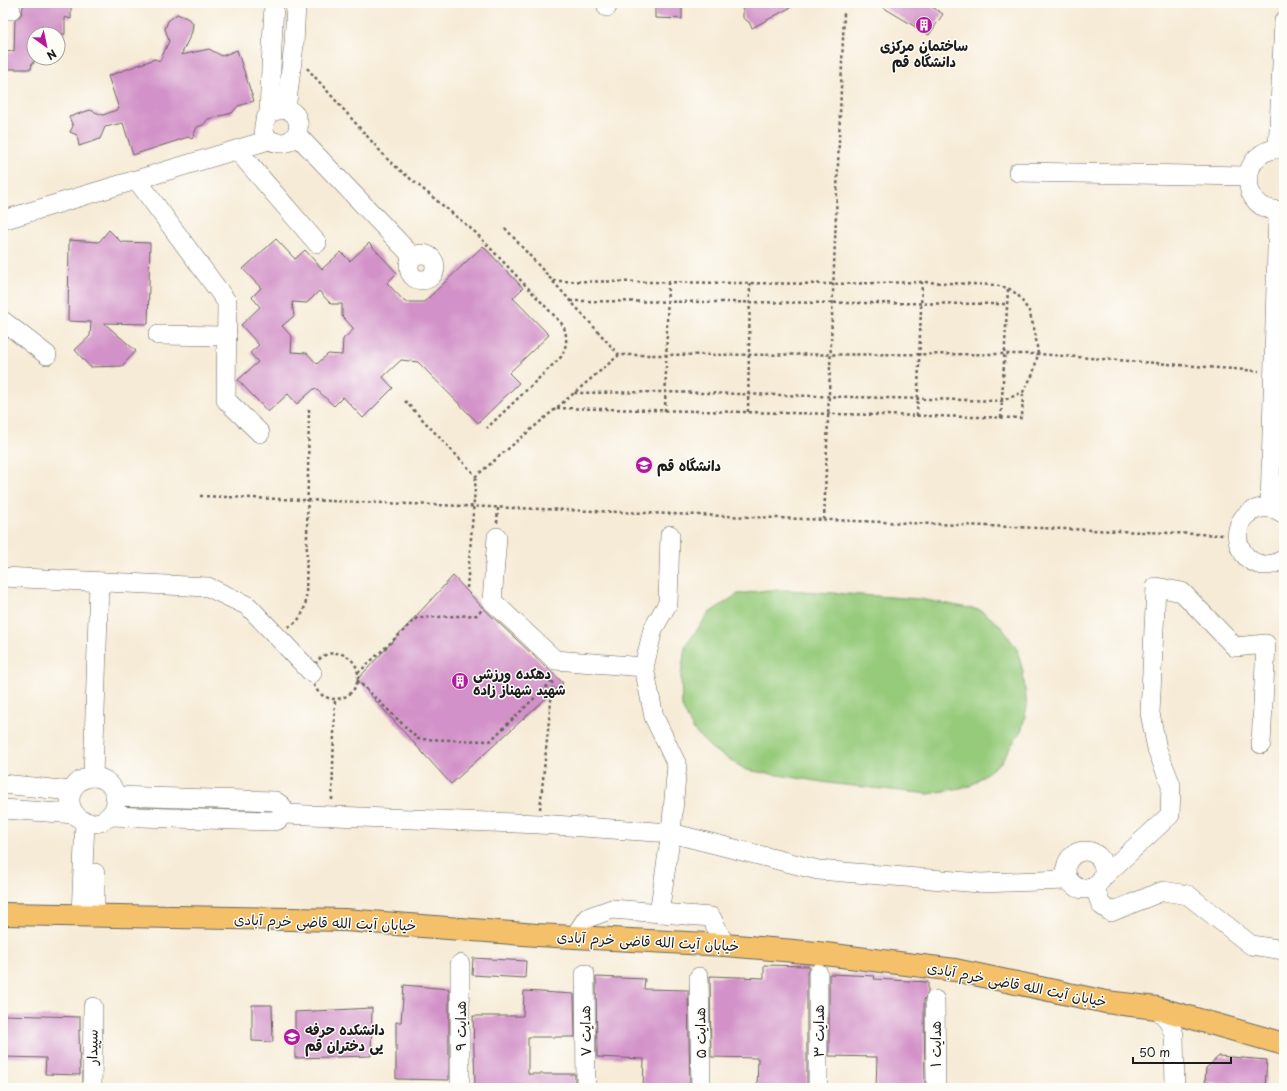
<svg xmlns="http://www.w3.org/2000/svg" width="1287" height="1091" font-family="'Playpen Sans','Playpen Sans Arabic',sans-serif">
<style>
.green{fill:#97cb7b;stroke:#5a744c}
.building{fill:#d291c8;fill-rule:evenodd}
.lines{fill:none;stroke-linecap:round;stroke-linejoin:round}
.minor-casing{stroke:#68645d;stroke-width:20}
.major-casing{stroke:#68645d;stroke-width:24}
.path{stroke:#68645d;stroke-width:2.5;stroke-dasharray:3 3;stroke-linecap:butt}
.minor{stroke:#fff;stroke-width:19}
.major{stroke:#f4c16a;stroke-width:22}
.labels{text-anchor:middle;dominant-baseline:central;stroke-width:3;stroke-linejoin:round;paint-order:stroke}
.poi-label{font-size:14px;font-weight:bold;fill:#1c1c1c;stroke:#fdfcf7;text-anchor:start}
.street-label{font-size:14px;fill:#1c1c1c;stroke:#fdfcf7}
</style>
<rect width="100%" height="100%" fill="#fdfcf7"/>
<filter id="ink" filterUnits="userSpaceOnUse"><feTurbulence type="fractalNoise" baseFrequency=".025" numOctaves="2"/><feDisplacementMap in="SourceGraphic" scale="8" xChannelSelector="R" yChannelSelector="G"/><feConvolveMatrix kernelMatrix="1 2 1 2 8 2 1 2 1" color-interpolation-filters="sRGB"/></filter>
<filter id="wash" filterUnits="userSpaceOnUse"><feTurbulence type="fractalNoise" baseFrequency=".012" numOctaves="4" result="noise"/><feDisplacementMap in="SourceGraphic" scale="16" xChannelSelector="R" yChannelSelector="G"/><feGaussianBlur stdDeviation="0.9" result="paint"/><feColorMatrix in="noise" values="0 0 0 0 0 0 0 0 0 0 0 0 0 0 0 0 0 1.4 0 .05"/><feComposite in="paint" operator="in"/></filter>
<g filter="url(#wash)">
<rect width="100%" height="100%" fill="#f6ebd6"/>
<polygon class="green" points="768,590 788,590 920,599 980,610 1000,625 1017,649 1023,672 1027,707 1022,729 1001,762 970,786 929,794 835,784 746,770 711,748 694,731 682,707 681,675 685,647 709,613 738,594"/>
<g id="blocks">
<g class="building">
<polygon points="24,3 71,3 71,19 65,17 65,34 34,34 34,63 32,63 31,69 3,69 3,52 14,51 15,20 21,15"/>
<polygon points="655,3 682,3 682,19 655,18"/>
<polygon points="740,3 799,3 752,28 749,22 743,18 743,10"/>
<polygon points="876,3 926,3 943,14 929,35"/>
<polygon points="177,14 187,18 193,23 192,32 181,55 209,49 222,56 237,50 254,101 238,106 232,113 208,119 203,125 197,127 192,139 188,137 133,155 123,123 105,127 100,139 79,146 77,135 70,132 73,126 69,117 90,110 103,115 119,109 108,76 155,59 160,61 169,41 165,29 168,21"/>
<polygon points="109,230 121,242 150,243 148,324 104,323 136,351 122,366 90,367 75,350 90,336 91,322 68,321 69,240 99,242"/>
<path d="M276 239 295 259 305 250 322 269 341 252 350 261 369 243 397 273 387 283 405 302H424L483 246 523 288 513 298 549 335 509 373 519 383 478 423 418 362 401 360 383 377 393 388 363 418 343 397 334 406 315 388 297 404 288 394 268 412 238 380 258 362 250 353 259 345 241 325 260 307 252 297 261 288 243 269ZM319 291 331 304H342V316L354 329 343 339 342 355 328 354 317 364 307 353 291 352 292 337 282 326 294 316 292 302 307 303Z"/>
<polygon points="453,576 484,609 563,683 451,784 357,680"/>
<polygon points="473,958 526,961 525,978 472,975"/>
<polygon points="764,965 809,966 807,973 807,1088 757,1088 758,1058 711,1057 710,976 764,978"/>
<polygon points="829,974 875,976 874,979 928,982 928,992 924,1000 925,1088 876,1088 877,1057 829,1056"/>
<polygon points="596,977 645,979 644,989 688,990 690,1088 643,1088 644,1059 597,1057"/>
<polygon points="404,985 449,989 449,1080 396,1079 396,1022 401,1022"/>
<polygon points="524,991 574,994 575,1037 528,1037 528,1074 575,1074 575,1088 535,1088 536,1085 475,1086 473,1016 523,1016"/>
<polygon points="252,1005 272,1005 273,1042 252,1041"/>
<polygon points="372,1008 371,1056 295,1058 295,1012"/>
<polygon points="3,1015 80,1017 80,1031 79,1030 80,1075 45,1074 46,1058 3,1057"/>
<polygon points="1219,1056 1267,1060 1265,1087 1205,1082 1206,1068"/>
</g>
</g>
</g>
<g filter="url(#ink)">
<use href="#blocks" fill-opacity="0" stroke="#68645d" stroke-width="1"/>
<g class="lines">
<g class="minor-casing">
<g id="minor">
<polyline points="607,7 608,3"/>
<polyline points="3,10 11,10"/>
<polyline points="286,109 294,45 296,3"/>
<path d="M269 113C280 108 295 107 298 122 303 154 247 148 269 113L274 3"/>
<polyline points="297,135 413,257"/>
<polyline points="1278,149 1284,21"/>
<path d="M1284 149C1236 145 1237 216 1284 210"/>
<polyline points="237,150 317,243"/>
<polyline points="1018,172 1248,176"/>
<polyline points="137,180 227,302 226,400 260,433"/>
<polyline points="3,220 269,140"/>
<circle cx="422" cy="267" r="13"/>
<polyline points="3,321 47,355"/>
<polyline points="158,335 227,336"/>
<polyline points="1270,508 1278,211"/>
<path d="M1284 514C1276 508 1267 506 1257 509 1218 522 1243 584 1284 559"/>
<polyline points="497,537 492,601 555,660 644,667"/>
<polyline points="3,577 208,587 248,606 312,673"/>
<polyline points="93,777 99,582"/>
<circle cx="93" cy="800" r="23"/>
<polyline points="3,784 72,791"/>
<polyline points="3,809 75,814"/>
<polyline points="283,814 539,824 671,833 818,870 980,883 1067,880"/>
<polyline points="109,816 271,821 278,820 283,814 282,806 275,801 115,796"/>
<circle cx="1085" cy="870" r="19"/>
<polyline points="1104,876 1170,815 1171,785 1157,749 1150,713 1156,587 1182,592 1235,647 1266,644 1261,744"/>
<polyline points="1095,888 1101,905 1111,912 1163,891 1188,895 1251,945 1284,950"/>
<polyline points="659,913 671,833 677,765 654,717 644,667 653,629 668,603 670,535"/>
<polyline points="81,915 85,822"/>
<polyline points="95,916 95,873"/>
<polyline points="574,937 587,918 612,909 711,917 725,945"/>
<polyline points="460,964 460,1088"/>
<polyline points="818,973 818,1088"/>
<polyline points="585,974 586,1088"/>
<polyline points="699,977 701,1088"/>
<polyline points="935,1000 936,1088"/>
<polyline points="1157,1008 1169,1021 1174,1035 1175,1088"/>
<polyline points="92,1088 93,1007"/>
</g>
</g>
<g class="major-casing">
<polyline id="major" points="3,914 345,920 537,935 725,945 817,953 955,970 1106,1002 1157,1008 1284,1044"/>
</g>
<g class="path">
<path d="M307 68 389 161 476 233 563 325C568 337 567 346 561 357L487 428"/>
<polyline points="505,228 619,355"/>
<polyline points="553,281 833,284 922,282 994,285 1008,288 1018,295 1029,311 1035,332 1038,354 1033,374 1023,392 1002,401 665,392 574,393"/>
<polyline points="570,301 1007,304"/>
<polyline points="405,401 476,476 619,355 1038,354 1259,371"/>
<polyline points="557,408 1022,418 1023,392"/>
<polyline points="665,411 668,282"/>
<polyline points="748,412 750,283"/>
<polyline points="917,416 922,282"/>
<polyline points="1001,418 1008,289"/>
<polyline points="200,496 1223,535"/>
<polyline points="824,520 844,13"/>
<polyline points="497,523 498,508"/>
<polyline points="467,588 476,476"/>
<path d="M288 627C299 622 304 613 306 601L309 409"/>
<circle cx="335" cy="676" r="23"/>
<polyline points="358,673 417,618 477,615 482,610"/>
<polyline points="357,680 418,739 490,741 553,680"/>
<polyline points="332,800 335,699"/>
<polyline points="540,809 553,681"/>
</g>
<use href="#minor" class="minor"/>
<use href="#major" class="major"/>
</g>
</g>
<defs>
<g id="building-disc" transform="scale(0.9)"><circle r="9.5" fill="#b5179e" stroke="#fdfcf7"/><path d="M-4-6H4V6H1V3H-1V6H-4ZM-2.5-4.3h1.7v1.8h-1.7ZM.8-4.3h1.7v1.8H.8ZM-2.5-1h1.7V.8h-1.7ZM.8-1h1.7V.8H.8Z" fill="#fff"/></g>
<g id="university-disc" transform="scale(0.9)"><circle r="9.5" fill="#b5179e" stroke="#fdfcf7"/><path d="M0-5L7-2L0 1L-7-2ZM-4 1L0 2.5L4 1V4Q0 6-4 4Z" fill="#fff"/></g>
</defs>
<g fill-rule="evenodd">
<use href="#building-disc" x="924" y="25"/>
<use href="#university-disc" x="644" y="465"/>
<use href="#building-disc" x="460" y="681"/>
<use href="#university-disc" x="292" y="1037"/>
</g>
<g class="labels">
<g class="poi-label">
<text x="924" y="45" text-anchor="middle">ساختمان مرکزی<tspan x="924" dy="16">دانشگاه قم</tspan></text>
<text x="657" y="465">دانشگاه قم</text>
<text x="473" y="673">دهکده ورزشی<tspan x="473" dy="16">شهید شهناز زاده</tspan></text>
<text x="305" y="1029">دانشکده حرفه<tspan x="305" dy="16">یی دختران قم</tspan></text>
</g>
<g class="street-label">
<text transform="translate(325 922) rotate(2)">خیابان آیت الله قاضی خرم آبادی</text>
<text transform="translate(648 941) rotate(3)">خیابان آیت الله قاضی خرم آبادی</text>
<text transform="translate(1017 984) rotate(11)">خیابان آیت الله قاضی خرم آبادی</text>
<text transform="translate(460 1026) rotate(-90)">هدایت ۹</text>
<text transform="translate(585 1031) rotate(-91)">هدایت ۷</text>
<text transform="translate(818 1031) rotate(-90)">هدایت ۳</text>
<text transform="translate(700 1033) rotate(-91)">هدایت ۵</text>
<text transform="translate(935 1044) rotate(-90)">هدایت ۱</text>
<text transform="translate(92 1047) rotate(-89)">سپیدار</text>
</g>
</g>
<rect width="1287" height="1091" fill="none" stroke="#fdfcf7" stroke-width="16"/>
<g transform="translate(46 46) rotate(147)"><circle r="19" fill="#fdfcf7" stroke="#a3a29f"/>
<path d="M0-3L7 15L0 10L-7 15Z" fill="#b5179e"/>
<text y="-6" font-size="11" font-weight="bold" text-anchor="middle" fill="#1c1c1c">N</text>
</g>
<path d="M1133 1057v6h98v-6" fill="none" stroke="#1c1c1c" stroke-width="2"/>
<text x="1139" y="1057" font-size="12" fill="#1c1c1c" stroke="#fdfcf7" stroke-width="3" paint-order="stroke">50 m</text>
</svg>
